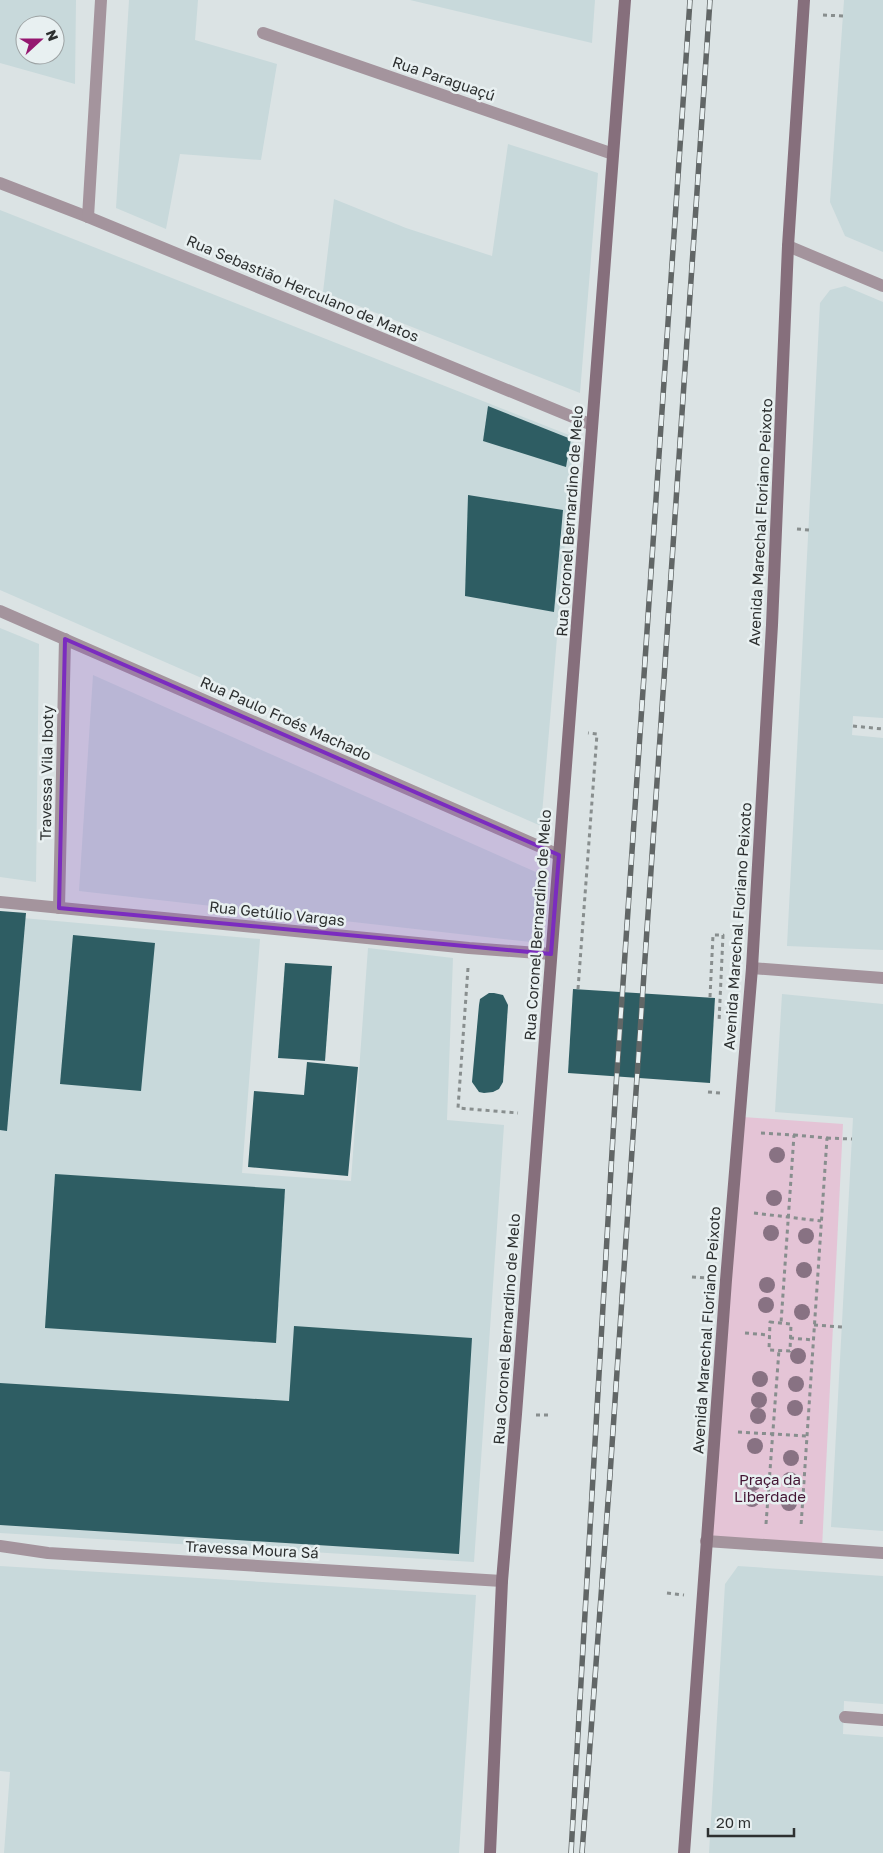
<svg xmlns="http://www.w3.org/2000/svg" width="883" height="1853" font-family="'Golos Text',sans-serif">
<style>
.built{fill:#c8d9db;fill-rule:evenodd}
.green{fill:#e4c4d6}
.building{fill:#2e5d63}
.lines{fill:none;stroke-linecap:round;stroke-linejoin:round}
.path{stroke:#888e8e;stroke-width:3;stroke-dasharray:4 4;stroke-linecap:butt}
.street{stroke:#a4949d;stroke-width:12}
.secondary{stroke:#866f7c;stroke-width:12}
.rail-casing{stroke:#616666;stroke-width:5.5}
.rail{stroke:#e8f0f1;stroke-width:4;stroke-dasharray:11;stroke-linecap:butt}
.tree{fill:#887283}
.marked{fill:#7b2cbf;fill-opacity:0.2;stroke:#7b2cbf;stroke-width:4;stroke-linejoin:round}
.labels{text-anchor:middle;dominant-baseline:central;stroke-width:5;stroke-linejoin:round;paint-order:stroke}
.street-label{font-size:15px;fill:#2d3030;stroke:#e8f0f1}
.park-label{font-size:15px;fill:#441534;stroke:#e8f0f1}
</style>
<rect width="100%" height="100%" fill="#dbe3e4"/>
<g class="built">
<path d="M0 0H76L75 84 0 63ZM25 25H55V55H25Z"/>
<polygon points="129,0 198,0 195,40 277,64 261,160 180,154 166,229 116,208"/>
<polygon points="410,0 595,0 592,43"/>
<polygon points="844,0 883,0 883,252 845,236 830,202"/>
<polygon points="508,144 598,173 580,393 323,292 334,199 406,228 492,256"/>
<polygon points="0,210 574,437 541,826 0,590"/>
<polygon points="845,286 883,302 883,718 853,716 852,735 883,738 883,950 787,946 820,303 830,290"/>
<polygon points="0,628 39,644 36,882 0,877"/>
<polygon points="93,675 538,873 531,942 79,891"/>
<polygon points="0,916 260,939 242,1173 351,1181 368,948 453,958 447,1120 504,1125 474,1562 0,1533"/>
<polygon points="782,994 883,1004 883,1531 831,1527 853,1118 775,1112"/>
<polygon points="0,1566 476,1595 459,1853 4,1853 10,1772 0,1771"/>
<polygon points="738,1566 883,1576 883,1704 844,1701 843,1734 883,1737 883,1853 709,1853 725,1584"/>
</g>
<polygon class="green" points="743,1117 843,1124 822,1548 710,1539"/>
<g class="building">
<polygon points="488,406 571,439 566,467 483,441"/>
<polygon points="468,495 563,510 554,612 465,596"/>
<polygon points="0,911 26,913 7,1131 0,1130"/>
<polygon points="73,935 155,943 141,1091 60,1084"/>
<polygon points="285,963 332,966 325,1061 278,1058"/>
<polygon points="573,989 715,998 710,1083 568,1073"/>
<polygon points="489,993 494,993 503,995 508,1005 503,1082 499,1089 493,1092 484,1093 479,1092 472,1082 479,1005 480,999"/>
<polygon points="307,1062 358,1067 348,1176 248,1167 254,1091 304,1095"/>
<polygon points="55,1174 285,1189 276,1343 45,1328"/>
<polygon points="294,1326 472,1338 459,1554 0,1525 0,1383 289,1401"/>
</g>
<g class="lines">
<g class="path">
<polyline points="823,15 843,16"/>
<polyline points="797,529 809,530"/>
<polyline points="853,726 883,729"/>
<polyline points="468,968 458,1108 518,1113"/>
<polyline points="578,989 597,734 588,733"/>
<polyline points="710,997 713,935 723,935 719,1022"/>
<polyline points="708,1092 720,1093"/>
<polyline points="761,1133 794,1135 781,1323"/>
<polyline points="794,1135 827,1138 801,1526"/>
<polyline points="827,1138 852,1139"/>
<polyline points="754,1213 821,1221"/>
<polyline points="692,1277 707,1278"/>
<polygon points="770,1322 791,1324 790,1351 769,1350"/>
<polyline points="814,1325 842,1327"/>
<polyline points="745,1333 769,1335"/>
<polyline points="790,1338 814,1340"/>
<polyline points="536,1415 550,1415"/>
<polyline points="738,1432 807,1436"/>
<polyline points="766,1524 779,1350"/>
<polyline points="667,1593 684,1595"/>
</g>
<g class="street">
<polyline points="263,33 613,154"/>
<polyline points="0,183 88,217 592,425"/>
<polyline points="88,217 101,0"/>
<polyline points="788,246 883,286"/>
<polyline points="0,611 559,855"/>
<polyline points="0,902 469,948 551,954"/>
<polyline points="59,908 65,639"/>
<polyline points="752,968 883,978"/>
<polyline points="706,1541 883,1553"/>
<polyline points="0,1546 48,1553 502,1581"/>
<polyline points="845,1717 883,1720"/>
</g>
<g class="secondary">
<polyline points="490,1853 502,1581 516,1414 625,0"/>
<polyline points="684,1853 726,1280 752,968 772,625 788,246 804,0"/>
</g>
<g class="rail-casing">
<g id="rail">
<polyline points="571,1853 615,1101 690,0"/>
<polyline points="582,1853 610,1475 710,0"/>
</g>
</g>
<use href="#rail" class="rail"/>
</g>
<g class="tree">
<circle cx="777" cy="1155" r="8"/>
<circle cx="774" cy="1198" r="8"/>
<circle cx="771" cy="1233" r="8"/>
<circle cx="806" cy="1236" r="8"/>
<circle cx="804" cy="1270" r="8"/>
<circle cx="767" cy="1285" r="8"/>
<circle cx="766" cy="1305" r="8"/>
<circle cx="802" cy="1312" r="8"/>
<circle cx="798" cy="1356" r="8"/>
<circle cx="760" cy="1379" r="8"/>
<circle cx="796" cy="1384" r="8"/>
<circle cx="759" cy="1400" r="8"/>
<circle cx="795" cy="1408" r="8"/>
<circle cx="758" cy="1416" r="8"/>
<circle cx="755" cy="1446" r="8"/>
<circle cx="791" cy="1458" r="8"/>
<circle cx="790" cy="1480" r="8"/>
<circle cx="753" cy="1483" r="8"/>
<circle cx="752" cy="1499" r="8"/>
<circle cx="789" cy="1503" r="8"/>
</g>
<path class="marked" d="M65 639 559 855 551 954 59 908Z"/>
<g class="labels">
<g class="street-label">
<text transform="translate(444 78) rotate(19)">Rua Paraguaçú</text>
<text transform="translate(303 288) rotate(23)">Rua Sebastião Herculano de Matos</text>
<text transform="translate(569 521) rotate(-86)">Rua Coronel Bernardino de Melo</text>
<text transform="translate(760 522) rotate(-87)">Avenida Marechal Floriano Peixoto</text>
<text transform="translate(286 718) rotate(24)">Rua Paulo Froés Machado</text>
<text transform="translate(46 773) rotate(-89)">Travessa Vila Iboty</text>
<text transform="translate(277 913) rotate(6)">Rua Getúlio Vargas</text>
<text transform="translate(537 925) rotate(-86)">Rua Coronel Bernardino de Melo</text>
<text transform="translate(737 926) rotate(-86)">Avenida Marechal Floriano Peixoto</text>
<text transform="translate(506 1329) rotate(-86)">Rua Coronel Bernardino de Melo</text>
<text transform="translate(706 1330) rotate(-86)">Avenida Marechal Floriano Peixoto</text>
<text transform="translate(252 1549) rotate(3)">Travessa Moura Sá</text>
</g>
<g class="park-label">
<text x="770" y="1479">Praça da<tspan x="770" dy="17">Liberdade</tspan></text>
</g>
</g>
<g transform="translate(40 40) rotate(69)"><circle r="24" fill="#e8f0f1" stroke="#9da3a4"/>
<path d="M0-4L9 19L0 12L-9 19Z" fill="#951770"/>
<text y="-8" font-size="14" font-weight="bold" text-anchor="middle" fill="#2d3030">N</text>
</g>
<path d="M708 1828v8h86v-8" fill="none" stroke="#2d3030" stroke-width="2.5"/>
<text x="716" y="1828" font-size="15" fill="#2d3030" stroke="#e8f0f1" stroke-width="4" paint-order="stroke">20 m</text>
</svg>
